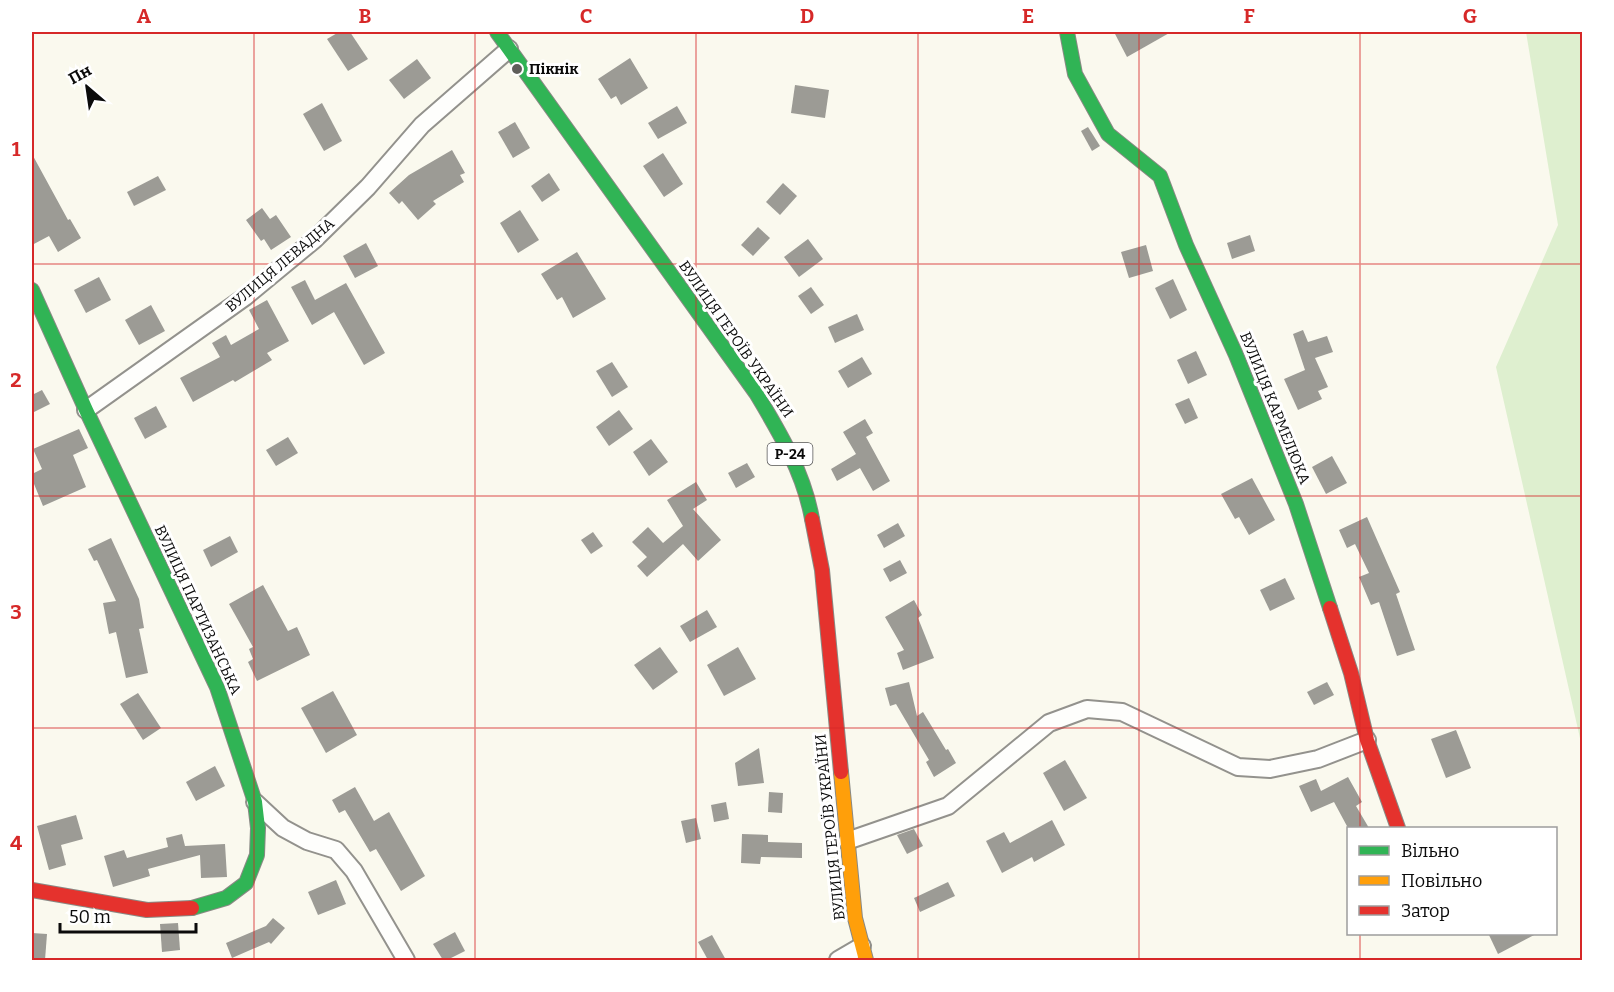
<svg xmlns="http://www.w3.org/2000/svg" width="1614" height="992" font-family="Bitter,serif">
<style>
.green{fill:#deefcf}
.building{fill:#9c9b95}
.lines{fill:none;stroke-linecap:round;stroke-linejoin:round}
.street-casing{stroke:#93928d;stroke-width:20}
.fast-casing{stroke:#898984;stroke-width:16}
.slow-casing{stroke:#898984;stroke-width:16}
.jam-casing{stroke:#898984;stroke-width:16}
.street{stroke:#fefefc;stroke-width:16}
.fast{stroke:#30b455;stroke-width:14}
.slow{stroke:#ff9f0a;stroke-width:14}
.jam{stroke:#e5322d;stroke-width:14}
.grid{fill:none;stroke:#d62828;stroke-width:1.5;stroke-opacity:0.55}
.poi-dot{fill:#5f5e5a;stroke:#fff;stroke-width:2}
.labels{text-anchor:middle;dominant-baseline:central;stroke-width:6;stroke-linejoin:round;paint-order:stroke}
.shield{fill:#fff;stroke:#545454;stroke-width:1.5}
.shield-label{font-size:14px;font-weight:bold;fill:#0b0b0b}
.poi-label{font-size:15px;font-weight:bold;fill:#0b0b0b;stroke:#fff;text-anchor:start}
.street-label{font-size:15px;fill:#0b0b0b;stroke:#fff}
.neatline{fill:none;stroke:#d62828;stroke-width:2}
.grid-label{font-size:20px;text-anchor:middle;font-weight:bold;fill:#d62828}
</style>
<rect width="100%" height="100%" fill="#faf9ee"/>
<polygon class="green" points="1526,32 1582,32 1582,747 1496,367 1558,225"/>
<g class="building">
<polygon points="339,32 350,32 368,59 348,71 327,39"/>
<polygon points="1114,32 1171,32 1127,57"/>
<polygon points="630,58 648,88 621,105 616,96 611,99 598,79"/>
<polygon points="417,59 431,78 404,99 389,80"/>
<polygon points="795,85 829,90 825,118 791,113"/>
<polygon points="322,103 342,141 324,151 303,114"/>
<polygon points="677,106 687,123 658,139 648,123"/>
<polygon points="515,122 530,148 513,158 498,132"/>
<polygon points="1088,127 1100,146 1092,151 1081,131"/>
<polygon points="452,150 465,173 460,175 464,182 433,201 436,204 418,220 402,201 399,204 389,193 409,175"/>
<polygon points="663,153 683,184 664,197 643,166"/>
<polygon points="32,154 68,220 70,219 81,238 58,252 49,236 32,245"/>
<polygon points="549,173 560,190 542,202 531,186"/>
<polygon points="158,176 166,190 134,206 127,192"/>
<polygon points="783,183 797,196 780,215 766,202"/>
<polygon points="262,208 270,219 276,215 291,237 271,250 264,239 261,241 246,220"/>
<polygon points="520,210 539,240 518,253 500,223"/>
<polygon points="758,227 770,238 753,256 741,245"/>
<polygon points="1250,235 1255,251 1232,259 1227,243"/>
<polygon points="808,239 823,259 799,277 784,257"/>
<polygon points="366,243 378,266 355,278 343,256"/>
<polygon points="1146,245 1153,271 1129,278 1121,252"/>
<polygon points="577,252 606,299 573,318 562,297 557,300 541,274"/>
<polygon points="99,277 111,300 86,313 74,290"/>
<polygon points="1173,279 1187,310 1170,319 1155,288"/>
<polygon points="305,280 315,300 346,283 385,353 364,365 334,312 312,325 291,287"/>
<polygon points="811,287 824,305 811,314 798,296"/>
<polygon points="267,300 289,341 267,353 272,360 235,382 233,380 193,402 180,378 220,357 212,343 226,335 231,345 259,329 249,310"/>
<polygon points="151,305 165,331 139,345 125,320"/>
<polygon points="857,314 864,330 835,343 828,327"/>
<polygon points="1303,330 1308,342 1327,336 1333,352 1315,358 1328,387 1318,391 1322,399 1298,410 1284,379 1305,370 1293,334"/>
<polygon points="1196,351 1207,375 1188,384 1177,360"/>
<polygon points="862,357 872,374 848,388 838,371"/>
<polygon points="612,362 628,387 612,397 596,371"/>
<polygon points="42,390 50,404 32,413 32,395"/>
<polygon points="1189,398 1198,418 1185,424 1175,404"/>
<polygon points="156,406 167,427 145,439 134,418"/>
<polygon points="619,410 633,429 609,446 596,427"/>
<polygon points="865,419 873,433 866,437 890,481 873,491 860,468 837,481 831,469 856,454 843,432"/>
<polygon points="79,429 88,448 73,455 86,487 43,506 32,479 32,474 42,469 33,449"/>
<polygon points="288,437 298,453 276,466 266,450"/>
<polygon points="651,439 668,462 649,476 633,452"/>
<polygon points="1332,456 1347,483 1326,494 1312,467"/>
<polygon points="747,463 755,477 736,488 728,473"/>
<polygon points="1252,478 1275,520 1249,535 1239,517 1235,519 1221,494"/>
<polygon points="696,482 707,500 693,509 721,540 698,561 683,544 647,577 637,566 647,557 632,542 648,527 663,543 683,526 667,500"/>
<polygon points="1367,517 1400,592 1396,594 1415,650 1397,656 1379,602 1371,605 1359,577 1369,573 1355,544 1347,548 1339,530"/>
<polygon points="898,523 905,536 884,548 877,535"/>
<polygon points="593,532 603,546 591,554 581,540"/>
<polygon points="230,536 238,552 211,567 203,550"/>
<polygon points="111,538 139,599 144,628 139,629 148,673 126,678 116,632 109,634 103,603 116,601 97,560 94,561 88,549"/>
<polygon points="900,560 907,573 890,582 883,569"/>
<polygon points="1285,578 1295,599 1270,611 1260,590"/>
<polygon points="263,585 288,631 297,627 310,655 257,681 248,662 253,659 249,649 253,647 229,604"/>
<polygon points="914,600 922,615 918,618 934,658 903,670 897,653 904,650 885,617"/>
<polygon points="707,610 717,627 690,642 680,626"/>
<polygon points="660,647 678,672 653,690 634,665"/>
<polygon points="738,647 756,679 724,696 707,665"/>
<polygon points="909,682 917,716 923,712 946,750 948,749 956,763 934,777 926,762 929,760 896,704 890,706 885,688"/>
<polygon points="1327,682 1334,695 1314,705 1307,692"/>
<polygon points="333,691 357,735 326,753 301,708"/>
<polygon points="138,693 161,728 143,740 120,704"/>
<polygon points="1456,730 1471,768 1446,778 1431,739"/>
<polygon points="759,748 764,783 738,786 735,763"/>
<polygon points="1065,760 1087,798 1064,811 1043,773"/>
<polygon points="215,766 225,786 196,801 186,782"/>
<polygon points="1348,777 1362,802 1356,806 1369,828 1348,828 1334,802 1311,812 1299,786 1316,779 1321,791"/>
<polygon points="355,787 374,821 389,812 425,876 401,891 376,849 370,852 345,810 339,813 332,800"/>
<polygon points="769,792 783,793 782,813 768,812"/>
<polygon points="726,802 729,819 714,822 711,805"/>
<polygon points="76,815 83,839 61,845 66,865 49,870 37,826"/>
<polygon points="696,818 701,839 686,843 681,821"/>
<polygon points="1052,820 1065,845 1034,862 1032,857 1002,873 986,841 1004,832 1010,843"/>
<polygon points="914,829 923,846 907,854 897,835"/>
<polygon points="182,834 185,846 225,844 227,877 201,878 200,855 148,869 150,876 113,887 104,856 124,850 127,858 168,847 166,838"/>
<polygon points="742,834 768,835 768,842 802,843 802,858 761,857 760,864 741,863"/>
<polygon points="336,880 346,904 318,915 308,892"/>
<polygon points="948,882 955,896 920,912 914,898"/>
<polygon points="273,918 285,928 271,944 269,942 232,958 226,943 266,926"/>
<polygon points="178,923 180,950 162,952 160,924"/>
<polygon points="455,932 465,951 447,960 443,960 433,944"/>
<polygon points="32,933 47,934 45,960 32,960"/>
<polygon points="1488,933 1538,933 1498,954"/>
<polygon points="712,935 726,960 708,960 698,942"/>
</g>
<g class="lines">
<g class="street-casing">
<g id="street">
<polyline points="86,410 245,297 314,240 368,187 422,125 509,49"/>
<polyline points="255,802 283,828 307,841 336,850 354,871 406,960"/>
<polyline points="847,841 948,806 1049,723 1087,709 1122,712 1238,767 1270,769 1318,759 1367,740"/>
<polyline points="838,960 862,946"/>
</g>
</g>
<g class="fast-casing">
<g id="fast">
<path d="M497 32 756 393C780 433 804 473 812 519"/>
<polyline points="1067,32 1075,74 1108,134 1160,176 1186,245 1236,355 1296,504 1330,608"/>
<polyline points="32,290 86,410 217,687 255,802 258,828 257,855 246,883 226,898 192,908"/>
</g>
</g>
<g class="slow-casing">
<polyline id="slow" points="841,772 855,918 866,960"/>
</g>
<g class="jam-casing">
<g id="jam">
<polyline points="812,519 822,570 841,772"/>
<polyline points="1330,608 1351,673 1367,740 1398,828"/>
<polyline points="32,890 147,910 192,908"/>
</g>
</g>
<use href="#street" class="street"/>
<use href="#fast" class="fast"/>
<use href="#slow" class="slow"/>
<use href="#jam" class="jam"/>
</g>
<path class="grid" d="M254 32V960M475 32V960M696 32V960M918 32V960M1139 32V960M1360 32V828M32 264H1582M32 496H1582M32 728H1582M1360 934V960"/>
<circle class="poi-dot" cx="517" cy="69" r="6"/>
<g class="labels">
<rect class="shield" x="767.5" y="443" width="45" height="22" rx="4.5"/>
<g class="shield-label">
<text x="790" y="454">Р-24</text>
</g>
<g class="poi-label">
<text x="529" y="69">Пікнік</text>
</g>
<g class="street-label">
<text transform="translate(280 265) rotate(-40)">ВУЛИЦЯ ЛЕВАДНА</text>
<text transform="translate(736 339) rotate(55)">ВУЛИЦЯ ГЕРОЇВ УКРАЇНИ</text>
<text transform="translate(1275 408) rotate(68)">ВУЛИЦЯ КАРМЕЛЮКА</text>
<text transform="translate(198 610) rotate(65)">ВУЛИЦЯ ПАРТИЗАНСЬКА</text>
<text transform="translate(830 827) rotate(-96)">ВУЛИЦЯ ГЕРОЇВ УКРАЇНИ</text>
</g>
</g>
<rect width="1614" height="992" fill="none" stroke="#ffffff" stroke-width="66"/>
<rect x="1347" y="827" width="210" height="108" fill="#ffffff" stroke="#9d9d9d" stroke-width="1.5"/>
<rect x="1359" y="846" width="30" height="9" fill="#30b455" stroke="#9d9d9d" stroke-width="1.5"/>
<text x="1401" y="857" font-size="18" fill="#0b0b0b">Вільно</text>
<rect x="1359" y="876" width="30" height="9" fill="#ff9f0a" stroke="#9d9d9d" stroke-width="1.5"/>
<text x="1401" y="887" font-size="18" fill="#0b0b0b">Повільно</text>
<rect x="1359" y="906" width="30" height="9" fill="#e5322d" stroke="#9d9d9d" stroke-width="1.5"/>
<text x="1401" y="917" font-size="18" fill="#0b0b0b">Затор</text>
<g transform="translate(87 87) rotate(331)" stroke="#ffffff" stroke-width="4.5" paint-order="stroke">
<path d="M0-4.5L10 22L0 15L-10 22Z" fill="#0b0b0b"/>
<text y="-9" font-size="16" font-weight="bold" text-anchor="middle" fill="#0b0b0b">Пн</text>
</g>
<path d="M60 923v9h136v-9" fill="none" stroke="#0b0b0b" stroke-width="3"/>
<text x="69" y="923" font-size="18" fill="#0b0b0b" stroke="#ffffff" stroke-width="4.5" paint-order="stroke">50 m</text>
<rect x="33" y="33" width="1548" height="926" class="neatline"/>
<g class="grid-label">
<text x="144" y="23">A</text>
<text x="365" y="23">B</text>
<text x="586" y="23">C</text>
<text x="807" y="23">D</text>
<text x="1028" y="23">E</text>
<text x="1249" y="23">F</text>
<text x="1470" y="23">G</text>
<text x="16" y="156">1</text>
<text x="16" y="387">2</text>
<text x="16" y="619">3</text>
<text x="16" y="850">4</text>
</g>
</svg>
